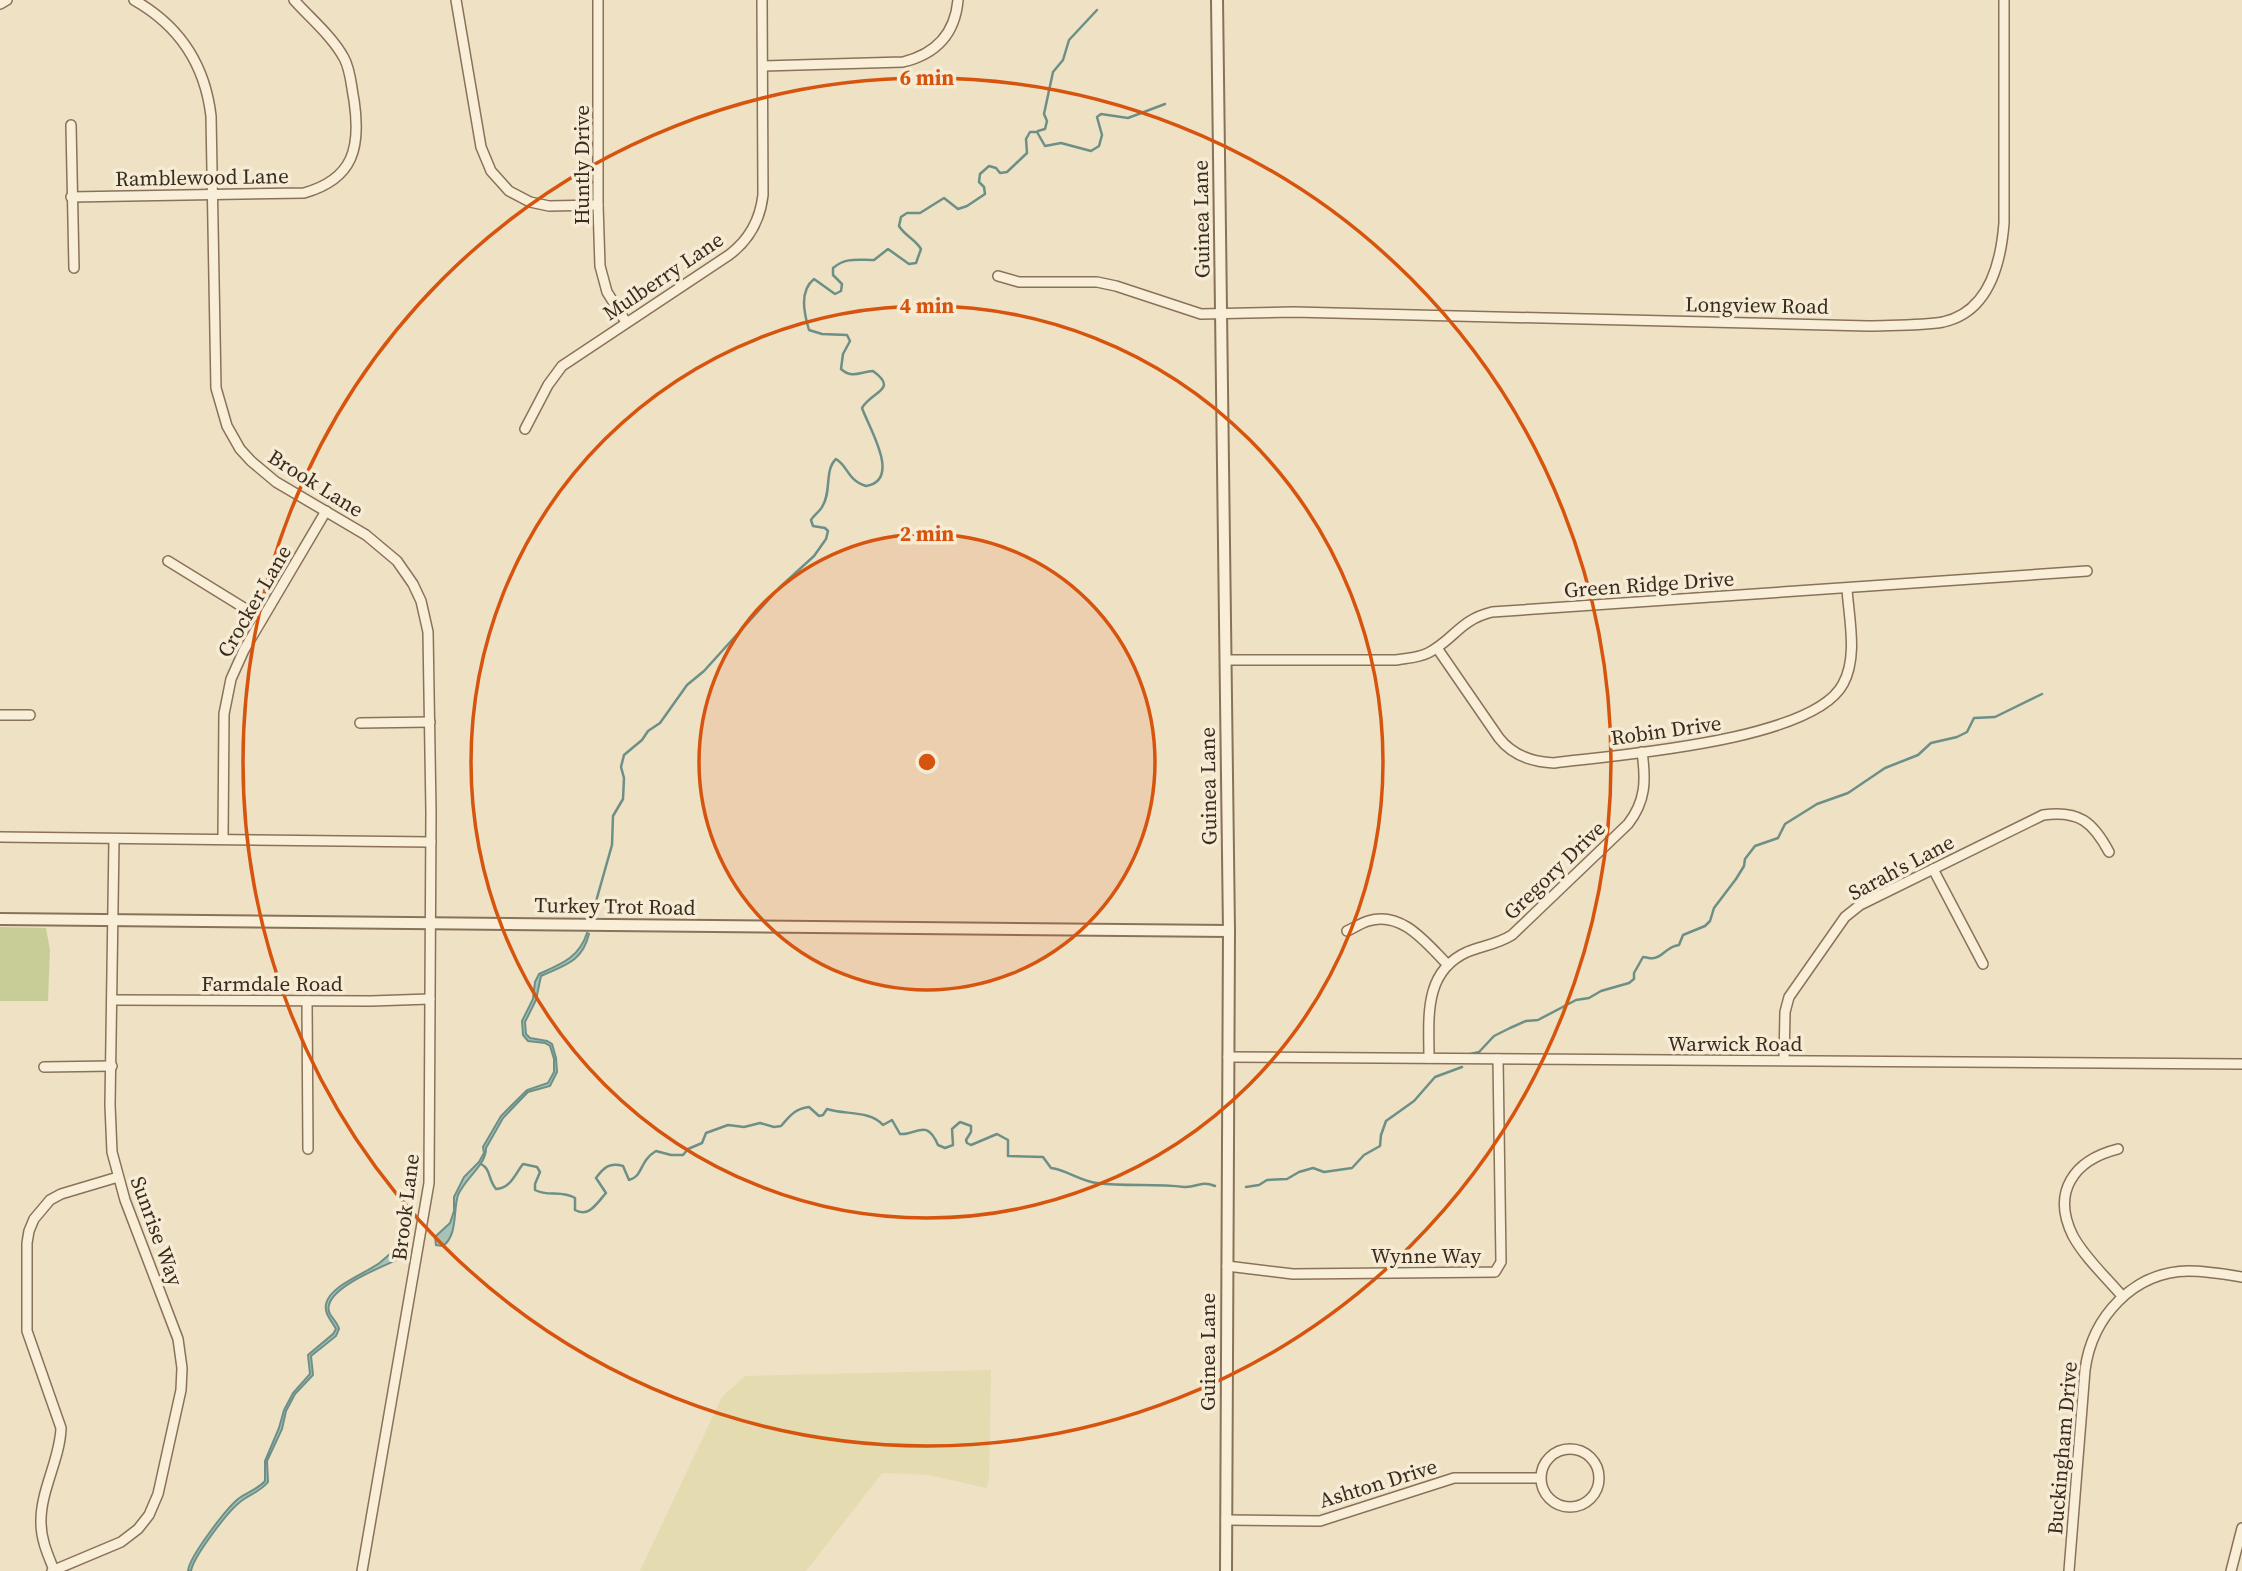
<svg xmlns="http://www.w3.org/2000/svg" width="2242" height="1571" font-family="'Source Serif 4',serif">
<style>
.farmland{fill:#e4dbb1}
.green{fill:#c8cd97}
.water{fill:#a6c2b9;stroke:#6c9087;stroke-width:2}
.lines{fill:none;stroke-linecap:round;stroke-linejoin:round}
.stream{stroke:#6c9087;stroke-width:2.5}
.minor-casing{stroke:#89725a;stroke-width:12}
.tertiary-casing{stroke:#89725a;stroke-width:14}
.minor{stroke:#f9eed7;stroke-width:9}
.tertiary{stroke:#f9eed7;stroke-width:10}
.ring{fill:none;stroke:#d6540e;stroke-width:3.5}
.labels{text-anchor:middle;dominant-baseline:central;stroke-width:7;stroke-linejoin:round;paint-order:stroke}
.street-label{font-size:21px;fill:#392b1e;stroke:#f6ebd4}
.centre{fill:#d6540e;stroke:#f6ebd4;stroke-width:3.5}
.ring-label{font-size:21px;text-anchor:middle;font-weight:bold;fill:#d6540e;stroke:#f6ebd4;stroke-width:7;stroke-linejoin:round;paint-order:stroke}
</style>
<rect width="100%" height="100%" fill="#efe1c4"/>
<polygon class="farmland" points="991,1370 989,1480 986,1488 929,1475 882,1473 806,1571 640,1571 722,1397 745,1376"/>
<polygon class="green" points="0,927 46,928 50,950 48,1001 0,1001"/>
<g class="water">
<path d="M587 933 589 934C582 962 565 965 541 976L536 1000 525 1022 526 1034 530 1038 547 1041 552 1044 556 1058 557 1072 550 1086 528 1092 503 1118 486 1148C487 1164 465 1178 458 1195 453 1210 458 1235 443 1246L436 1245 435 1237 450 1223 454 1211V1197L464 1177 479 1162 484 1153 483 1147 501 1116 527 1090 548 1083 554 1072V1059L550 1046 545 1043 528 1041 523 1035 522 1021 533 999 535 982 539 974C561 964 579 958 587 933Z"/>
<path d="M399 1247 405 1249 406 1256C388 1264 333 1285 329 1305 326 1315 337 1320 339 1329L336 1336 311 1356 313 1375 295 1394 286 1411 282 1429 267 1461 268 1482C260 1492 250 1494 240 1502 228 1511 193 1557 191 1571H188C189 1557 226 1509 238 1499 247 1492 257 1490 265 1481V1461L279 1428 284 1410 293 1393 310 1374 308 1355 333 1334 336 1329C332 1321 324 1314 326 1304 330 1286 364 1274 378 1264 385 1259 392 1251 399 1247Z"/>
</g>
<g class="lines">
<g class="stream">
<polyline points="1038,131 1045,129 1047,121 1044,114 1053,72 1063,60 1069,40 1097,10"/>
<path d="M591 919 612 845 613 816 623 799 624 778 621 767 624 755 642 740 648 731 660 723 687 685 704 671 779 588 814 556 826 539 828 531 825 528 813 526 811 520C814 515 820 511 822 507 832 492 824 470 836 459 849 467 846 479 866 486 902 480 869 428 862 408 872 391 899 390 873 371 860 372 852 379 841 369L843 354 850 341 847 335 822 334 809 330C804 313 799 291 814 279L835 294 841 291 842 284 833 275V268C846 257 858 260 874 260L888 249 909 264 916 263 921 249C915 239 905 236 899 226L901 217 907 213H920L944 198 958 209 967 206 985 194 984 187 979 182 980 174 989 166 996 168 1000 173 1007 172 1027 153 1026 139 1030 132H1037L1045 146 1061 143 1091 151 1099 146 1102 135 1097 117 1101 114 1128 118 1165 104"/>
<path d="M1466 1055 1479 1052 1494 1036 1510 1028 1526 1021 1538 1020 1576 1000 1589 998 1601 991 1629 983 1634 979V973L1643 957C1647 957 1650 959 1654 958 1662 958 1667 946 1679 945L1683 935 1705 926 1710 921 1714 908 1736 879 1744 866 1745 859 1755 846 1778 838 1785 824 1817 804 1848 793 1885 768 1918 755 1931 743 1957 737 1967 732 1974 718 1995 717 2042 694"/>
<path d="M481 1164C491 1169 488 1180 496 1189 511 1188 515 1174 523 1164L537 1167 540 1172 535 1184V1190C548 1197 562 1190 575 1198V1210C589 1218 597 1203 606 1193L596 1178C604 1167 610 1162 623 1166L629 1180C643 1177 639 1161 656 1151L671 1155H683L688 1149 702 1143 706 1133 728 1125 744 1127 760 1123 774 1127 781 1126C790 1116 794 1109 809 1107L819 1116 823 1115 827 1109C845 1115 870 1110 883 1125L892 1120 900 1134C916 1136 926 1117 938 1145L945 1148 953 1145 952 1129 960 1122 971 1126V1132L966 1140 967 1143 971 1145 997 1134 1008 1140V1156L1043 1157 1051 1168C1067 1170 1080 1181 1097 1183 1126 1187 1155 1183 1184 1187 1197 1188 1200 1180 1215 1186"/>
<polyline points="1246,1187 1259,1185 1267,1180 1287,1179 1299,1172 1313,1168 1324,1172 1352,1168 1364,1155 1380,1146 1381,1135 1386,1121 1414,1101 1435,1077 1462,1067"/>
</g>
<g class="minor-casing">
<g id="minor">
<path d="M134 0C180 26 205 65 211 116L216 388 227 426 240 449 251 461 276 482 366 535 397 561 413 584 421 601 428 632 431 812 429 1183 362 1571"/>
<polyline points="456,0 481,147 491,171 509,191 530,202 549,206 598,205"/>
<polyline points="598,0 598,205 600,266 607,292 626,322"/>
<polyline points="0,4 7,0"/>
<path d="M763 66 903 62C936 54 955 34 958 0"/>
<polyline points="71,125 74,268"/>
<path d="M71 197 304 193C354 179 361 147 354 100 351 86 351 71 344 58 332 36 310 18 294 0"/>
<path d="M998 276 1019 282H1097L1116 286 1201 314 1294 312 1868 326C1891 325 1921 326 1943 322 1989 312 2001 262 2004 223V0"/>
<path d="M525 429 548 385 562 366 729 255C749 240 760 221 763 195L762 0"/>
<polyline points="168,561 262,619"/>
<path d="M1437 648 1499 738C1513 756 1532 762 1554 763 1616 755 1813 741 1843 684 1858 657 1849 619 1847 589"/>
<path d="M1227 660H1396C1407 658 1418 658 1428 653 1454 640 1459 620 1492 612L2087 571"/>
<polyline points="0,715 30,715"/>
<polyline points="360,723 430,722"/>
<polyline points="0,837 431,842"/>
<polyline points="223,839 224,714 231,679 244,650 326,511"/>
<polyline points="1933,869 1983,964"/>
<path d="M1347 931C1354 928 1361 923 1368 921 1402 910 1427 944 1448 965"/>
<polyline points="113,1000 371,1001 430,999"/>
<polyline points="307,1001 308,1149"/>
<polyline points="1228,1057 2242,1064"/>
<path d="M1429 1058C1429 1018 1423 972 1467 952 1482 946 1498 944 1512 935L1628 824C1646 801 1646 780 1642 752"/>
<path d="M1784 1060 1785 1012 1789 997 1845 917 1860 905 2043 815C2079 810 2093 822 2109 852"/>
<polyline points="44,1067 112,1066"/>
<path d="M2118 1149C2074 1160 2051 1192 2073 1236 2085 1258 2106 1277 2122 1296"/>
<polyline points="1227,1266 1293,1274 1495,1272 1501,1262 1498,1059"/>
<circle cx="1570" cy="1478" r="29"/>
<polyline points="1226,1520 1320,1521 1454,1478 1540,1478"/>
<path d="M54 1570C48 1555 41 1540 41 1523 40 1491 60 1460 61 1428L27 1331V1243L29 1231 34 1219 50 1200 61 1194 118 1177"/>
<polyline points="52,1571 121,1542 138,1529 149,1515 158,1494 181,1390 182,1368 178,1339 125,1200 112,1152 110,1105 114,839"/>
<path d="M2069 1571 2085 1370C2092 1317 2133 1272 2188 1271 2206 1271 2224 1274 2242 1277"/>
<polyline points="2231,1571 2242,1528"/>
</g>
</g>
<g class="tertiary-casing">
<g id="tertiary">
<polyline points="1217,0 1229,931 1226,1571"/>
<polyline points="0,919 1229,931"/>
</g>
</g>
<use href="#minor" class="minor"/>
<use href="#tertiary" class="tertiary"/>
</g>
<circle cx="927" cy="762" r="228" fill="#d6540e" fill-opacity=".12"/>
<g class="ring">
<circle cx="927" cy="762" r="228"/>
<circle cx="927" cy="762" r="456"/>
<circle cx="927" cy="762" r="684"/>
</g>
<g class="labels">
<g class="street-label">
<text transform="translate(581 165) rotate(-90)">Huntly Drive</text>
<text transform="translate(202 177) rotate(-1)">Ramblewood Lane</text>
<text transform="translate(1201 219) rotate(-91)">Guinea Lane</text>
<text transform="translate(663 276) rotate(-34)">Mulberry Lane</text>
<text transform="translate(1757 305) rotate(1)">Longview Road</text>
<text transform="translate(316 483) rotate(32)">Brook Lane</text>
<text transform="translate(1649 584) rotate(-4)">Green Ridge Drive</text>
<text transform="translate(254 601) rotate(-60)">Crocker Lane</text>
<text transform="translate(1666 730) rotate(-8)">Robin Drive</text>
<text transform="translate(1208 786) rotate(-91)">Guinea Lane</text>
<text transform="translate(1901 867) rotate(-28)">Sarah's Lane</text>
<text transform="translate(1554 870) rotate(-44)">Gregory Drive</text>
<text transform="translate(615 906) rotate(1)">Turkey Trot Road</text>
<text x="272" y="983">Farmdale Road</text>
<text x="1735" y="1043">Warwick Road</text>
<text transform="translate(405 1207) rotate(-83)">Brook Lane</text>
<text transform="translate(157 1231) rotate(70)">Sunrise Way</text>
<text x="1426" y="1255">Wynne Way</text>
<text transform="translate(1207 1352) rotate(-90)">Guinea Lane</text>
<text transform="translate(2062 1448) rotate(-85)">Buckingham Drive</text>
<text transform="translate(1378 1483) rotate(-17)">Ashton Drive</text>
</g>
</g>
<circle cx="927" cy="762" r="10" class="centre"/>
<g class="ring-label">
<text x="927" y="85">6 min</text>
<text x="927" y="313">4 min</text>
<text x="927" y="541">2 min</text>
</g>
</svg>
